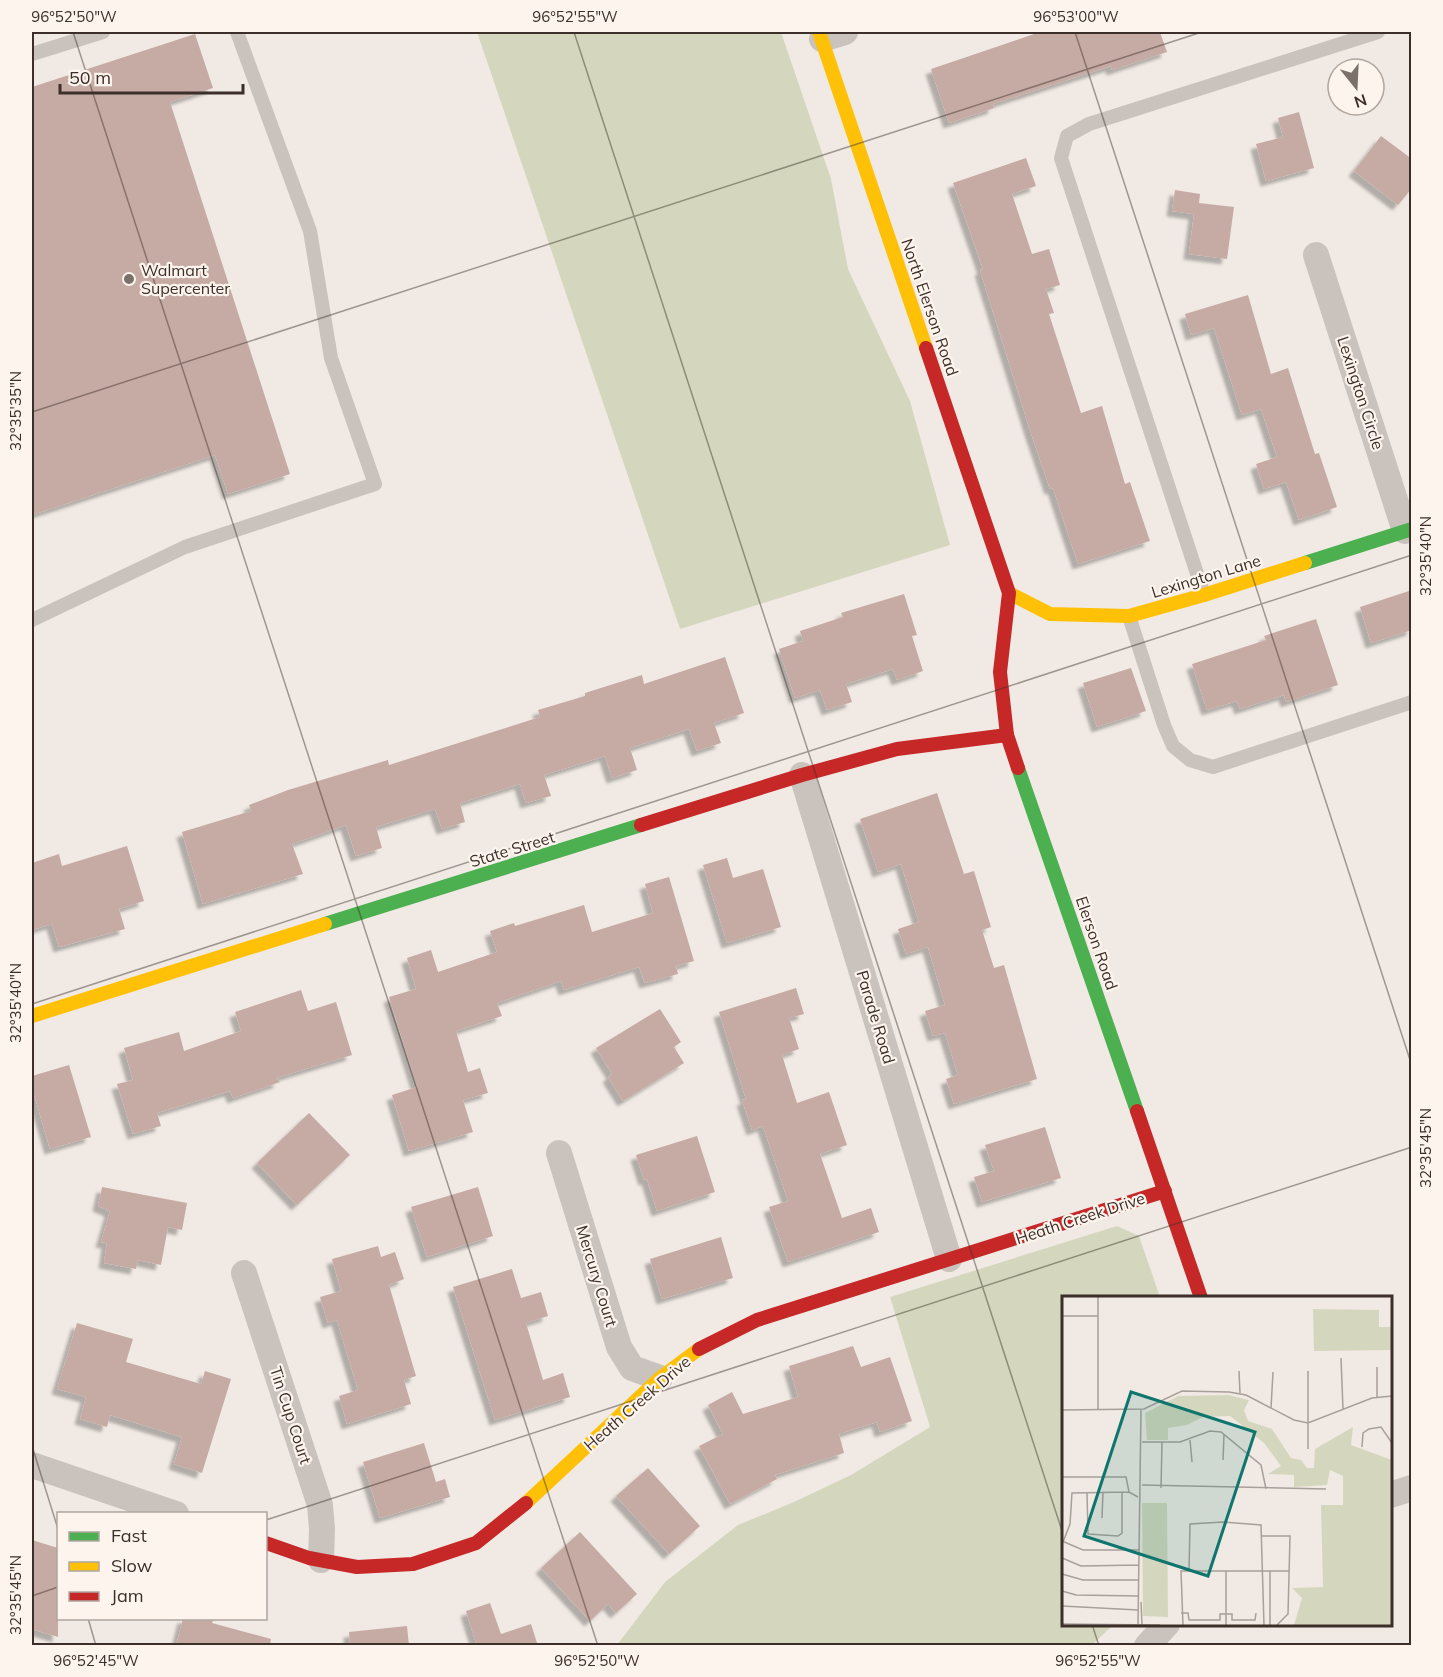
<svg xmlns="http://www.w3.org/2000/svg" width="1443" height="1677" font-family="Mulish,sans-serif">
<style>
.green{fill:#d4d7bd}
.building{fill:#c6aba4;filter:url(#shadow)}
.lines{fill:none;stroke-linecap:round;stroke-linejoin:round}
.lane{stroke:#cac2bd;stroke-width:14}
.street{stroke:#cac2bd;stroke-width:26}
.fast{stroke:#4caf50;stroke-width:14}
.slow{stroke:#ffc107;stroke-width:14}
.jam{stroke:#c62828;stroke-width:14}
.ticks{fill:none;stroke:#3c2e29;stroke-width:1.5;stroke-opacity:0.45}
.poi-dot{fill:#7b706a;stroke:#fcf4ed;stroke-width:2}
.labels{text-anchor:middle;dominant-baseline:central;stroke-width:4.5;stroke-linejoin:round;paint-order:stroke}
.poi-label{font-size:16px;fill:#3c2e29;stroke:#fcf4ed;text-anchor:start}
.street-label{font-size:16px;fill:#3c2e29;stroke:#fcf4ed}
.inset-road{fill:none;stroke:#a99f99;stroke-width:1.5}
.view{fill:#0f766e;fill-opacity:0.15;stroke:#0f766e;stroke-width:3}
.inset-edge{fill:none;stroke:#3c2e29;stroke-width:3}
.neatline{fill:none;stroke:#3c2e29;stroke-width:2}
.ticks-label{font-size:15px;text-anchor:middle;fill:#3c2e29}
</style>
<defs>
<filter id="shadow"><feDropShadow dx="-5.5" dy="5.5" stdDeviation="1.5" flood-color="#0004"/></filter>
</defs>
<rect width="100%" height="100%" fill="#f1eae4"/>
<g class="green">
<polygon points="477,32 781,32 831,179 848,269 910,401 950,545 680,629"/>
<polygon points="1117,1226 1139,1236 1160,1297 1064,1298 1064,1624 1113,1625 1092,1645 617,1645 665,1582 738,1525 794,1502 851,1475 930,1427 890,1297"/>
</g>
<g class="building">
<polygon points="1040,32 1160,32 1167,52 1112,70 1111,66 993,104 994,108 949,123 931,69"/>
<polygon points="195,34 213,88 170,102 290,474 228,494 215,455 32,515 32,87"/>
<polygon points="1299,112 1314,168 1266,181 1256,144 1283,137 1278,118"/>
<polygon points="1381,136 1412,159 1412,188 1398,205 1354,171"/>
<polygon points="1026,158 1036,186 1012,194 1032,254 1049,249 1060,285 1046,289 1054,313 1049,314 1081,413 1102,406 1125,484 1130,482 1150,541 1078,564 1053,488 1050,489 1030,430 980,270 983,269 953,183"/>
<polygon points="1175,190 1200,194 1199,203 1234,207 1227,259 1189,254 1194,214 1172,211"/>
<polygon points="1248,295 1271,374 1288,368 1315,454 1319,453 1337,507 1299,520 1286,482 1264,489 1256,464 1277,457 1261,409 1242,415 1214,328 1191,335 1185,314"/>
<polygon points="1412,590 1412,630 1371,643 1360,607"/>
<polygon points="904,594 917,635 912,636 923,671 897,680 893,669 846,684 852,702 827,710 820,690 795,698 779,649 803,641 800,631 843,617 841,613"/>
<polygon points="1316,619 1338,685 1286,702 1284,695 1240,709 1237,701 1207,710 1192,664 1266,640 1264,636"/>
<polygon points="725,657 744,713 714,723 721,743 697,751 689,729 630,748 637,770 612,778 605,756 544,775 551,796 526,803 520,784 460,803 465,822 442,829 435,809 376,827 382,848 356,856 346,825 292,844 303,874 203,904 182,832 251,811 249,805 288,790 388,760 389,765 540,717 538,710 585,696 585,693 642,675 644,684"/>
<polygon points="1131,668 1146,711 1097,727 1083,683"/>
<polygon points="937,793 964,874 974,871 991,927 982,930 994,968 1004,965 1037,1079 954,1104 946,1079 958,1075 945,1033 933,1036 925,1011 945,1005 928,947 906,954 898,929 919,922 901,864 878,872 860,819"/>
<polygon points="127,846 144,901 119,909 125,929 59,947 52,924 32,930 32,863 59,854 62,866"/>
<polygon points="727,858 733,878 763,869 781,927 727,943 703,865"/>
<polygon points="669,877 694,961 676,966 678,974 645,983 639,967 564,990 561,981 497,1003 502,1016 456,1031 468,1072 480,1068 488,1093 463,1100 473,1132 409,1151 392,1095 417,1087 389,997 416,989 407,958 431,950 438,972 497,952 490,931 514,923 515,926 584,905 592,932 653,913 645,884"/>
<polygon points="796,988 804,1014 789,1018 799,1049 782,1055 797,1103 829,1092 847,1145 820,1154 842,1218 871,1208 879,1232 788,1262 769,1207 788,1201 763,1126 752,1130 742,1100 746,1099 719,1012"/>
<polygon points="301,990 308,1011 336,1002 352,1055 276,1078 280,1082 233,1098 230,1091 157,1113 161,1126 133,1134 117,1084 133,1080 124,1048 179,1032 184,1051 241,1031 235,1012"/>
<polygon points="660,1009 681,1042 674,1047 684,1063 623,1101 608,1077 612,1074 596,1048"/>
<polygon points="69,1065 91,1137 50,1149 32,1087 32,1076"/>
<polygon points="309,1113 350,1155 297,1205 257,1163"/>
<polygon points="1045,1127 1061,1178 982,1202 974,1177 994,1171 985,1145"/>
<polygon points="697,1136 715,1192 657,1211 647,1179 644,1180 636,1155"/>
<polygon points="102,1187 187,1203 182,1230 168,1227 161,1265 138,1260 136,1269 104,1263 107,1243 101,1242 110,1211 98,1206"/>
<polygon points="478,1187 493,1236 427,1257 411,1207"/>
<polygon points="721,1237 733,1278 662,1299 650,1259"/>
<polygon points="378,1246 381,1257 395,1252 404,1279 389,1285 416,1376 404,1380 411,1404 347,1424 339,1396 358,1390 337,1320 328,1323 320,1297 341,1291 332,1259"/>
<polygon points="512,1269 521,1298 541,1292 548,1316 526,1323 543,1380 563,1373 570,1397 495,1420 453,1287"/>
<polygon points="77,1323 133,1339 126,1362 201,1384 205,1371 231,1379 202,1473 174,1464 182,1437 110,1415 107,1427 80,1419 86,1397 57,1389"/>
<polygon points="853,1346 861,1367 890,1357 912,1421 880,1432 877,1422 839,1434 844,1453 775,1475 777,1479 730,1504 699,1446 723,1434 708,1405 732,1392 743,1414 798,1397 789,1366"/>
<polygon points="424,1443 436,1482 445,1479 450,1497 380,1518 363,1462"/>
<polygon points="648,1468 700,1526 669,1554 616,1496"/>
<polygon points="580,1532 637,1594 616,1613 608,1604 590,1621 541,1568"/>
<polygon points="32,1540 58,1548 58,1637 32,1629"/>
<polygon points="490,1603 501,1634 531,1624 538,1646 477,1646 466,1611"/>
<polygon points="183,1618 214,1618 212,1623 271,1639 270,1646 176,1646"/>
<polygon points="407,1626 409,1646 350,1646 349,1632"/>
</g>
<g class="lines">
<g class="lane">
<polyline points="32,54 103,32"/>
<polyline points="1204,595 1061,158 1067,136 1089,124 1378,32"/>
<polyline points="1129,616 1164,725 1173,746 1190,760 1213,767 1412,702"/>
<polyline points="32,620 185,547 375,484 331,358 310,231 237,32"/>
</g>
<g class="street">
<polyline points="822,39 845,32"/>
<polyline points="1316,255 1405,531"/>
<polyline points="802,775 949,1259"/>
<polyline points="559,1153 619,1347 632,1368 660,1378"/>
<polyline points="244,1273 320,1505 322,1529 321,1560"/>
<polyline points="32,1465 176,1514"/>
<polyline points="1390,1495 1412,1488"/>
<polyline points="1147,1646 1167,1624"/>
</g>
<g class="fast">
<polyline points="1305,563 1412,529"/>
<polyline points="1018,768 1137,1111"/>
<polyline points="325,924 641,825"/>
</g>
<g class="slow">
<polyline points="819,32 926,348"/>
<polyline points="1009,593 1050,614 1129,616 1204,595 1305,563"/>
<polyline points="32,1016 325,924"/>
<polyline points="526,1503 660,1378 699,1349"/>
</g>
<g class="jam">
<polyline points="926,348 1009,593 1000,672 1007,735 1018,768"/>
<polyline points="641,825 802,775 897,749 1007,735"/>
<polyline points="1137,1111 1201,1298"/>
<polyline points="699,1349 757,1320 1165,1191"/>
<polyline points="266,1543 309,1558 357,1567 413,1564 476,1543 526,1503"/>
</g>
</g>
<path class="ticks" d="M73 32 598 1646M574 32 1064 1537M1075 32 1412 1066M32 412 1202 32M32 1004 1412 555M32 1446 58 1529M266 1520 1412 1147M32 1596 58 1587M88 1618 96 1646M1092 1624 1099 1646"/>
<circle class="poi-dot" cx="129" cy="279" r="6"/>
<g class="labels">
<g class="poi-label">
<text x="141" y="270">Walmart<tspan x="141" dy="18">Supercenter</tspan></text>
</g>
<g class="street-label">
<text transform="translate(930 307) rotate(71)">North Elerson Road</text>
<text transform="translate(1361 393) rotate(72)">Lexington Circle</text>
<text transform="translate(1206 576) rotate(-17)">Lexington Lane</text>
<text transform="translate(512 849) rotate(-17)">State Street</text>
<text transform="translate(1097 943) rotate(71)">Elerson Road</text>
<text transform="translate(876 1017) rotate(73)">Parade Road</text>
<text transform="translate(1080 1218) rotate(-18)">Heath Creek Drive</text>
<text transform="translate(597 1276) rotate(73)">Mercury Court</text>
<text transform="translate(637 1403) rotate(-41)">Heath Creek Drive</text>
<text transform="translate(291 1415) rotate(72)">Tin Cup Court</text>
</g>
</g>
<g transform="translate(1062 1296)">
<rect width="330" height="330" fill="#f1eae4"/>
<path d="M251 13 317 14V31H330V54L252 55ZM116 100 166 99 187 104 182 114 186 125 210 133 229 162 239 164 245 172H252L253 153 291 131 289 149 330 164V329H232L240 302 230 292 261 291 259 209H281V180L268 174 265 189 232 191V179L206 178 219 170 202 147 168 120 141 121 125 129 106 132V144H85L83 117ZM80 207H105L106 321 81 320Z" fill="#d4d7bd"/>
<path class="inset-road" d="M0 20H36M279 62 281 113M177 75 178 97M246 75V153M315 101V71M209 112 211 76M0 114 82 113 120 95 167 96 184 99 232 124 246 127 310 102 330 100M36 114V1M128 144 130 166M80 146H118L148 135 159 136 199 169 204 193M300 151 301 137 307 133 319 131 330 147M161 164 162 138M0 181H64L67 196M80 189 264 193M99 192 100 146M25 196 26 238 56 240 60 237V196M40 222 41 196M200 240H228L226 318 215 329M0 245 21 254H77M1 246 8 228 10 197 67 196 76 201M0 262 19 270 77 269M127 275H227M208 275V329M0 278 21 284H77M0 295 14 299 77 300M79 306 80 329M0 310 76 314M119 317H126L127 324H158V318H170V324H193L194 317M0 328 98 329M76 329 79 113M121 329 119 275H127L128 228 161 226 199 229 202 329M164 329V275"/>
<path class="view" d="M69 96 193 136 146 280 22 240Z"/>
<rect width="330" height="330" class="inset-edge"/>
</g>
<rect width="1443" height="1677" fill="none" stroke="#fcf4ed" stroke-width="66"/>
<rect x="57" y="1512" width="210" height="108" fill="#fcf4ed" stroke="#afa59f" stroke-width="1.5"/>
<rect x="69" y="1532" width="30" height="9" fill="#4caf50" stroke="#afa59f" stroke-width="1.5"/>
<text x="111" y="1542" font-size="18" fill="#3c2e29">Fast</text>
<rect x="69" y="1562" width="30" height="9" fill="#ffc107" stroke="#afa59f" stroke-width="1.5"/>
<text x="111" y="1572" font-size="18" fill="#3c2e29">Slow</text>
<rect x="69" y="1592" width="30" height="9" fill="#c62828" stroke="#afa59f" stroke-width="1.5"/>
<text x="111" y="1602" font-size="18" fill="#3c2e29">Jam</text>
<g transform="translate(1356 87) rotate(162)"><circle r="28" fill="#fcf4ed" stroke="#afa59f" stroke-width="1.5"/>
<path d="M0-4.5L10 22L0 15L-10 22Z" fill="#7b706a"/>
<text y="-9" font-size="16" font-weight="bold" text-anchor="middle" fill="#3c2e29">N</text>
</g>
<path d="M60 84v9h183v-9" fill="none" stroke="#3c2e29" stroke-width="3"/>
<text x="69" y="84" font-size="18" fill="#3c2e29" stroke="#fcf4ed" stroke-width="4.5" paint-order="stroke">50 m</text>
<rect x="33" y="33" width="1377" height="1611" class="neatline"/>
<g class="ticks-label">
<text x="74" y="22">96°52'50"W</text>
<text x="575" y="22">96°52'55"W</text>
<text x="1076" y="22">96°53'00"W</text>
<text transform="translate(16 411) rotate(-90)" y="5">32°35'35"N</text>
<text transform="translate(1426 556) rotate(-90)" y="5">32°35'40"N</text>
<text transform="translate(16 1003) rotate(-90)" y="5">32°35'40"N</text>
<text transform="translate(1426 1148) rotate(-90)" y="5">32°35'45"N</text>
<text transform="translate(16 1595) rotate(-90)" y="5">32°35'45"N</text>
<text x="96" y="1666">96°52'45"W</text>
<text x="597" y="1666">96°52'50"W</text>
<text x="1098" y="1666">96°52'55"W</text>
</g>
</svg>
